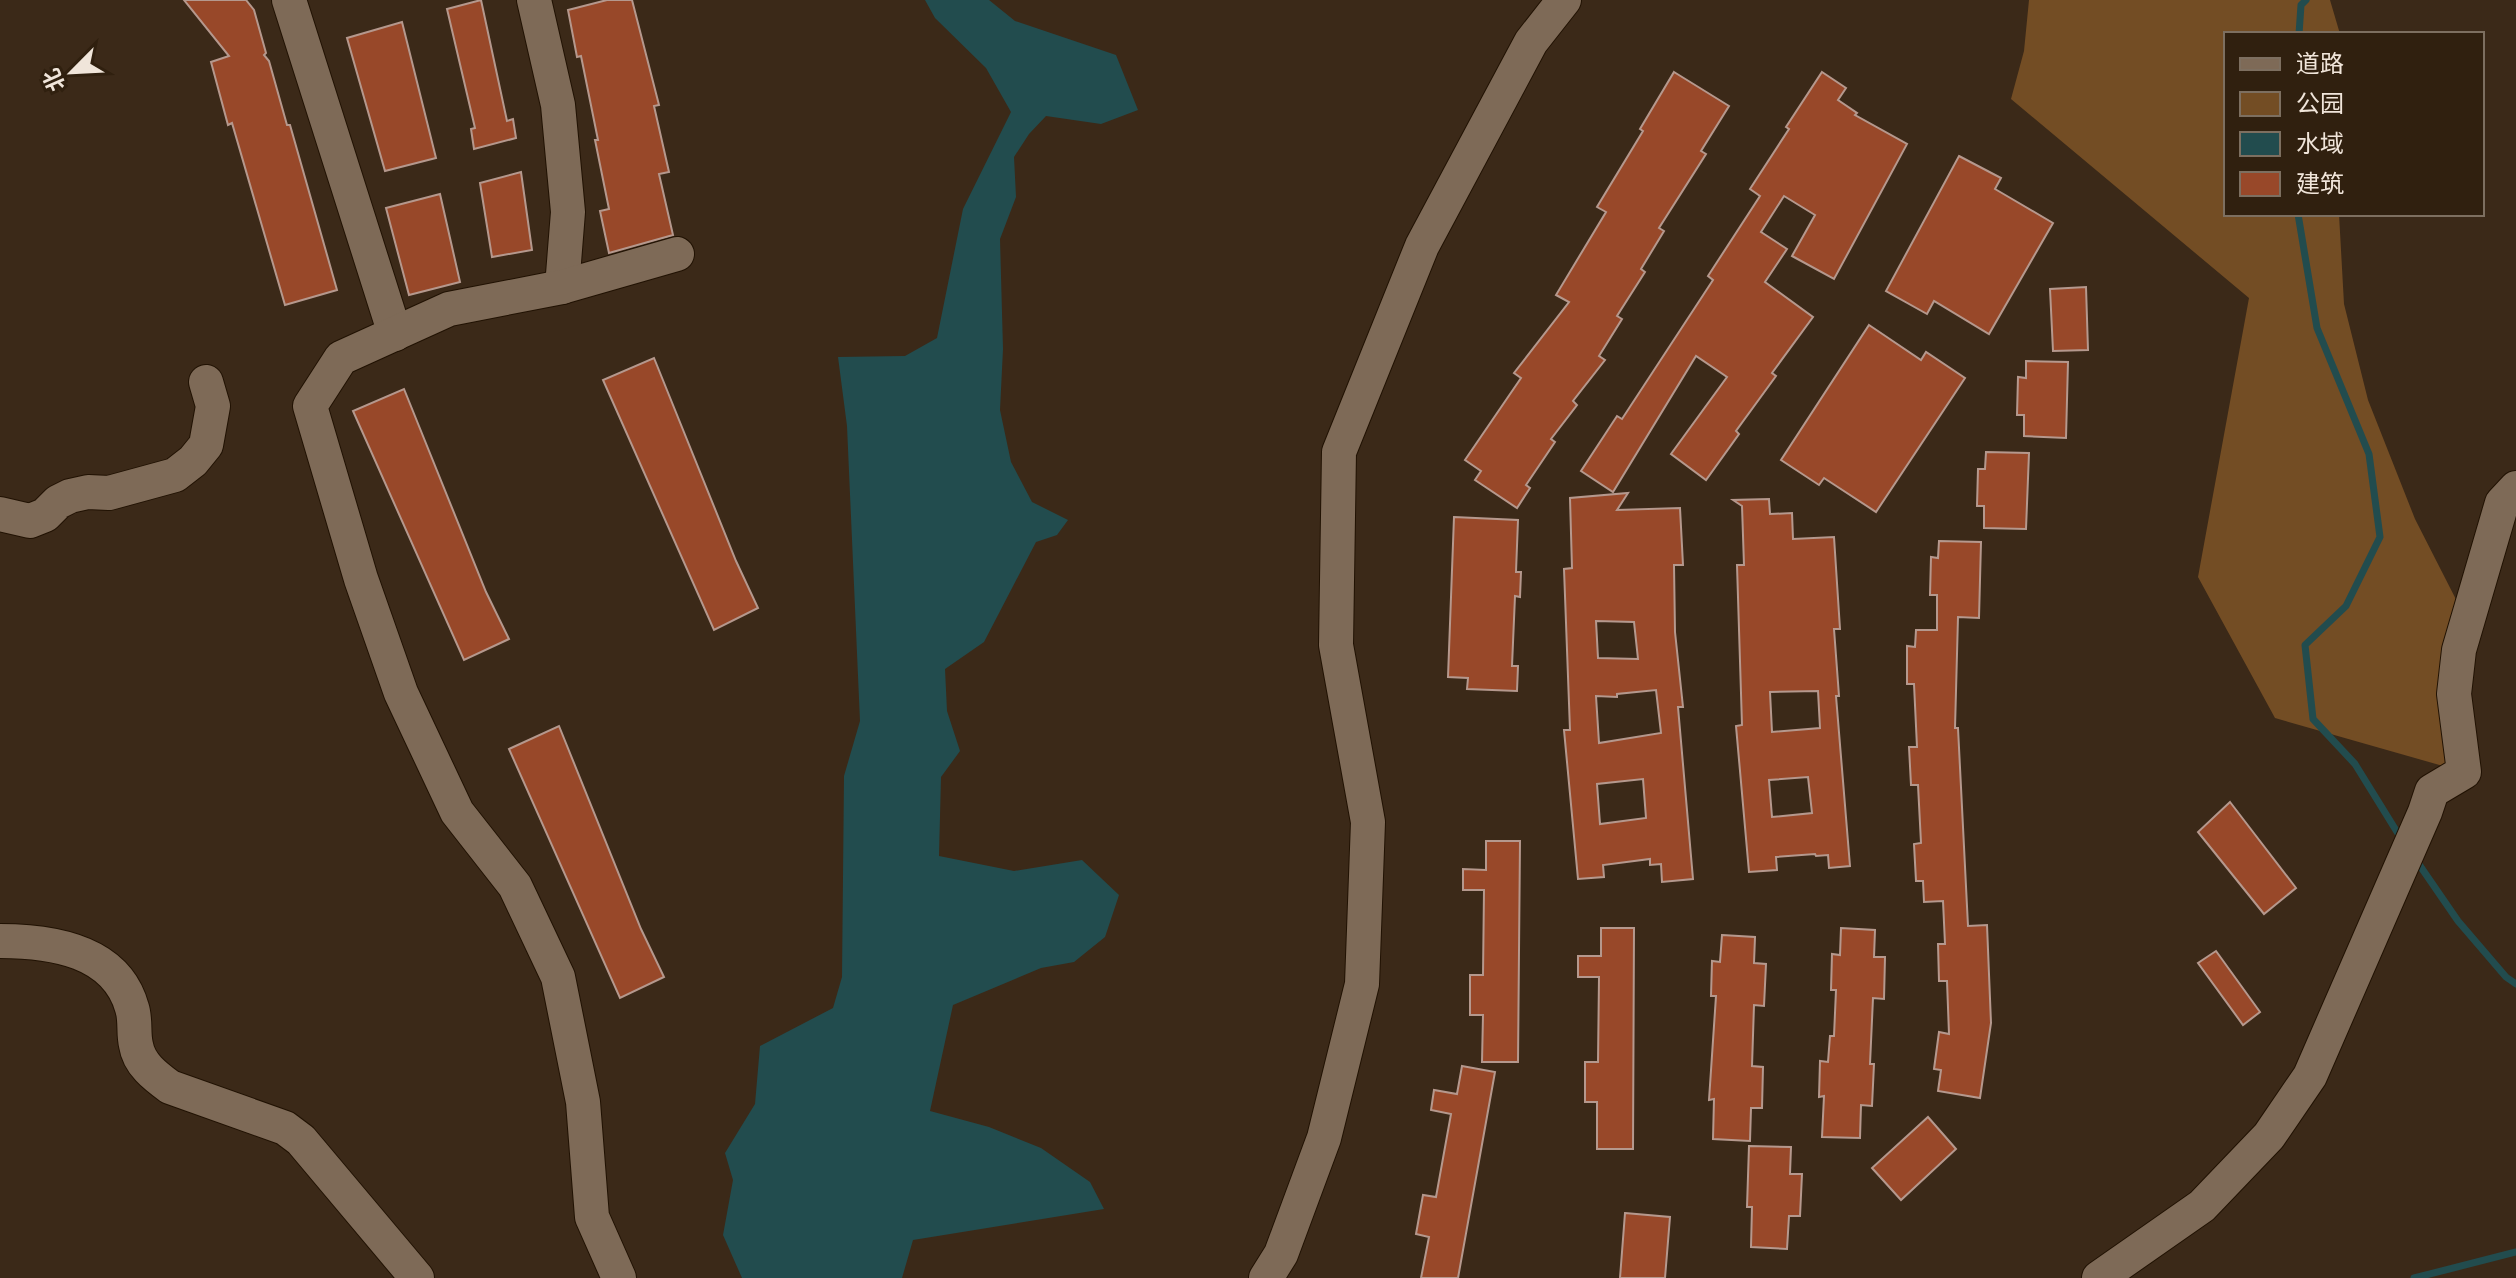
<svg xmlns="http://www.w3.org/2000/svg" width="2516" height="1278" font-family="Figtree,'Noto Sans SC',sans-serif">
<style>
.green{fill:#734d24}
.water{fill:#224c4e}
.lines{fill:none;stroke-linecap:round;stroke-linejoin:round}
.stream{stroke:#224c4e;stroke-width:7}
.building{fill:#984829;stroke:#b5988d;stroke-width:2;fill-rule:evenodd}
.minor-casing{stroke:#211203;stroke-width:36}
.minor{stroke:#7e6a57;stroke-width:34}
</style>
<rect width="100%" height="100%" fill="#3b2918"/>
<polygon class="green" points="2029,0 2330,0 2340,34 2226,34 2226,214 2339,214 2344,304 2368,400 2415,519 2468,623 2464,772 2275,718 2198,577 2249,298 2011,99 2024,51"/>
<polygon class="water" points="925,0 989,0 1015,21 1116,55 1138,110 1101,124 1046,116 1029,134 1014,157 1016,197 1000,239 1003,349 1000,410 1011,462 1032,502 1068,520 1057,535 1036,542 984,642 945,669 947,711 960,751 941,777 939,856 1014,871 1082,860 1119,895 1105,937 1074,962 1041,968 953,1005 930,1111 989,1127 1041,1148 1090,1182 1104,1209 913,1240 902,1278 742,1278 723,1235 733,1180 725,1153 755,1104 760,1046 833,1008 842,977 844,776 860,721 847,426 838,357 905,356 937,338 963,209 1011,112 986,68 935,18"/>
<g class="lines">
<g class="stream">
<polyline points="2299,34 2301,5 2306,0"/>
<polyline points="2298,214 2317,328 2369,454 2380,537 2346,606 2305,645 2313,719 2355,764 2402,840"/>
<polyline points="2416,860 2458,921 2506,977 2516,984"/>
<polyline points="2414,1278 2516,1252"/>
</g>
</g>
<g class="building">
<polygon points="184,0 246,0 254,10 266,53 264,55 269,61 287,125 290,125 337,290 285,305 232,123 228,125 211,62 229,56"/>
<polygon points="481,0 507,121 513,119 516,138 474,149 471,129 475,128 447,9"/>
<polygon points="607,0 632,0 659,105 654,106 669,172 659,174 673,235 609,253 600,211 609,209 595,140 598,140 581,56 577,57 568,10"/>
<polygon points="402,22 436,158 385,171 347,38"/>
<polygon points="1674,72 1729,106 1701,151 1706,154 1659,228 1664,231 1641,269 1645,272 1617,316 1622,319 1599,356 1605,360 1573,401 1577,405 1551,439 1555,442 1526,485 1530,488 1517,508 1475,480 1481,471 1465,460 1521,378 1514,373 1569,302 1556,295 1606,212 1597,207 1643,131 1640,129"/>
<polygon points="1822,72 1846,88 1838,100 1857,113 1855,115 1907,144 1834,279 1792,256 1815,215 1784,196 1761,232 1787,249 1765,282 1813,317 1772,373 1776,376 1736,431 1739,434 1706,480 1671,454 1727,377 1696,356 1613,492 1581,471 1617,416 1622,419 1713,280 1708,276 1760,196 1750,189 1789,129 1786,127"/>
<polygon points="1959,156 2001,178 1995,189 2053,223 1989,334 1934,301 1927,314 1886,291"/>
<polygon points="521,172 532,250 492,257 480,183"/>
<polygon points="440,194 460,282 409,295 386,208"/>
<polygon points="2086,287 2088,350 2053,351 2050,289"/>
<polygon points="1869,325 1921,360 1926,352 1965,378 1876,512 1824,478 1819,485 1781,460"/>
<polygon points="654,358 736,561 758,608 714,630 603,380"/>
<polygon points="2026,361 2068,362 2066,438 2024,436 2024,415 2017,415 2018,377 2026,378"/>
<polygon points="404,389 486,592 509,639 464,660 353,411"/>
<polygon points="1986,452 2029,453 2026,529 1984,528 1984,506 1977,506 1978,469 1985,469"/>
<path d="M1628 493 1617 510 1680 508 1683 565H1674L1675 632 1683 707H1678L1693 879 1662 882 1661 864 1650 865V859L1603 865 1604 877 1578 879 1564 730H1570L1564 569 1572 568 1570 498ZM1596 621 1634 622 1638 659 1598 658ZM1656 690 1661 733 1599 743 1596 696 1617 697V694ZM1643 779 1646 818 1600 824 1597 784Z"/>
<path d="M1769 499 1770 514 1792 513 1793 539 1834 537 1840 629H1834L1839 696H1836L1850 866 1829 868 1828 855 1816 856 1815 854 1776 857 1777 870 1749 872 1736 726 1742 725 1737 565H1744L1742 506 1733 500ZM1818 691 1820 728 1772 732 1770 692ZM1808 777 1812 813 1772 817 1769 780Z"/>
<polygon points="1454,517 1518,520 1516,572 1521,572 1520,597 1515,596 1512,666 1518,666 1517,691 1467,689 1468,678 1448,677"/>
<polygon points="1939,541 1981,542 1979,618 1958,617 1955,728 1958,728 1968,926 1987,925 1991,1023 1980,1098 1938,1091 1941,1070 1934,1069 1939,1032 1949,1034 1947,981 1939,981 1938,944 1945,944 1943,901 1924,902 1923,881 1916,881 1914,844 1921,843 1918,785 1911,785 1909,747 1917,747 1914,684 1907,684 1907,646 1915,647 1916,630 1937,630 1937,595 1930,595 1931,557 1938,558"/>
<polygon points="559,726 641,929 664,977 620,998 509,749"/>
<polygon points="2230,802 2296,888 2264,914 2198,832"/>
<polygon points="1486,841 1520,841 1518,1062 1482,1062 1483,1015 1470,1015 1470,975 1483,975 1484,890 1463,890 1463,869 1486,870"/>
<polygon points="1601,928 1634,928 1633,1149 1597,1149 1597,1102 1585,1102 1585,1062 1598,1062 1599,977 1578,977 1578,956 1601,956"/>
<polygon points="1841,928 1875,930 1874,957 1885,957 1884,999 1873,998 1870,1064 1874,1064 1872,1106 1861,1105 1860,1138 1822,1137 1824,1096 1819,1097 1820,1061 1828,1062 1830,1036 1834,1036 1836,990 1831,990 1832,954 1840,955"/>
<polygon points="1722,935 1755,937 1754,963 1766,964 1764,1006 1754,1005 1752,1066 1763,1067 1762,1108 1751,1108 1750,1141 1713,1139 1714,1099 1709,1100 1716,996 1711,996 1712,961 1720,962"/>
<polygon points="2216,951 2260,1012 2243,1025 2198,963"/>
<polygon points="1462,1066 1495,1072 1458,1278 1421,1278 1429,1237 1416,1234 1423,1195 1436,1197 1451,1114 1431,1110 1434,1090 1457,1094"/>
<polygon points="1928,1117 1956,1149 1901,1200 1872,1168"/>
<polygon points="1749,1146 1791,1147 1790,1174 1802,1174 1800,1216 1789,1216 1787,1249 1751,1247 1752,1207 1747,1207"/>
<polygon points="1625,1213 1670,1217 1665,1278 1620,1278"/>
</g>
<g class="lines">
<g class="minor-casing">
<g id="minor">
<polyline points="289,0 395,334"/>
<polyline points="534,0 558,105 568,212 562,287"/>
<polyline points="0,514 30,521 45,515 58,502 70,496 88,492 109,493 175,475 193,461 206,445 213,406 206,382"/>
<path d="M0 941C51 941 116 950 132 1008 136 1020 133 1033 136 1045 139 1064 155 1076 170 1087L285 1128 301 1140 417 1278"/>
<polyline points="619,1278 592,1217 583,1102 558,977 515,886 457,812 401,693 361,579 310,406 341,358 449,309 562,287 677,254"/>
<polyline points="1266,1278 1281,1254 1324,1138 1362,984 1368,822 1336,645 1339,452 1422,246 1531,42 1564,0"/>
<polyline points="2099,1278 2202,1206 2269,1136 2310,1076 2425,812 2432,791 2464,772 2454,694 2459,650 2502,503 2516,488"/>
</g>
</g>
<use href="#minor" class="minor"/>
</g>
<rect x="2224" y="32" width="260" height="184" fill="#30200f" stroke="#7d6f60" stroke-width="2"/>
<rect x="2240" y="58" width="40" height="12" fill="#7e6a57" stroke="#7d6f60" stroke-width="2"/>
<text x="2296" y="72" font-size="24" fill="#f0e5da">道路</text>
<rect x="2240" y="92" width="40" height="24" fill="#734d24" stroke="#7d6f60" stroke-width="2"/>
<text x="2296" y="112" font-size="24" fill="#f0e5da">公园</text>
<rect x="2240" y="132" width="40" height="24" fill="#224c4e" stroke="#7d6f60" stroke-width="2"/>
<text x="2296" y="152" font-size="24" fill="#f0e5da">水域</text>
<rect x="2240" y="172" width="40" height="24" fill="#984829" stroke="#7d6f60" stroke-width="2"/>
<text x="2296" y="192" font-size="24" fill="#f0e5da">建筑</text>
<g transform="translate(72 72) rotate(246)" stroke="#30200f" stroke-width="6" paint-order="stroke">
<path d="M0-6L14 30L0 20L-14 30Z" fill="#f0e5da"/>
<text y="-12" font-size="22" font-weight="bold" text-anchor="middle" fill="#f0e5da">北</text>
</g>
</svg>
